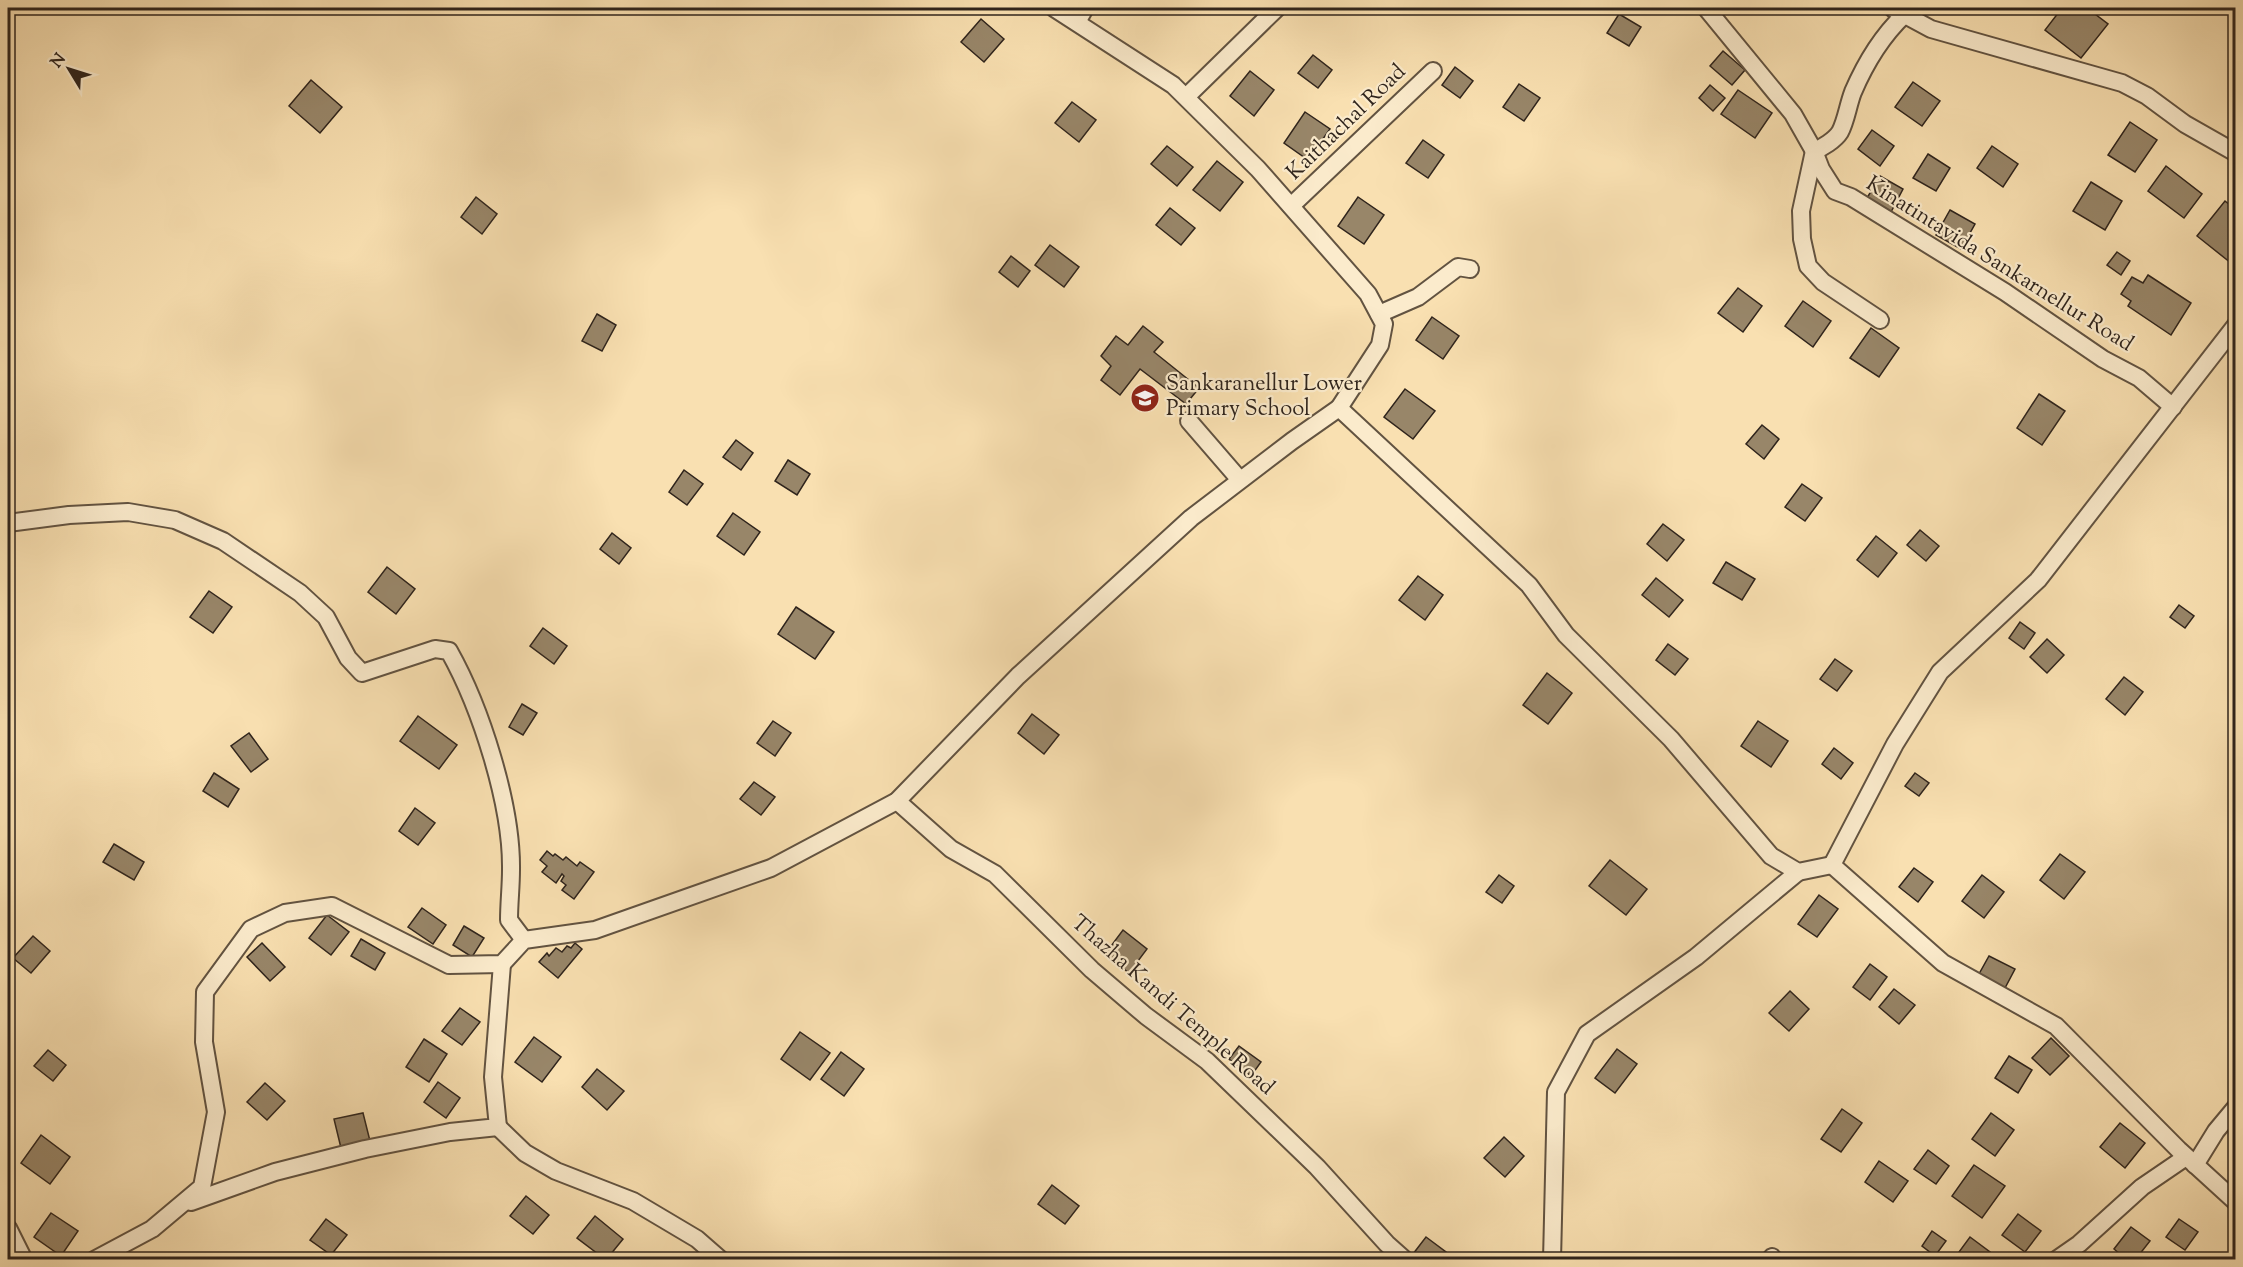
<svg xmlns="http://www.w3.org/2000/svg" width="2243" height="1267" font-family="'Sorts Mill Goudy',serif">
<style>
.building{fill:#988669;stroke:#2f241c;stroke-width:1.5}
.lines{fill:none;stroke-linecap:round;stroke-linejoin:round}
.street-casing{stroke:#625341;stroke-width:20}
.street{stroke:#fbebcc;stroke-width:16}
.labels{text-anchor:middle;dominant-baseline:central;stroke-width:4.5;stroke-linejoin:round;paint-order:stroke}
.street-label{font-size:22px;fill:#2f241c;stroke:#fbebcc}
.poi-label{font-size:22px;fill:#2f241c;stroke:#fbebcc;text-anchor:start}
</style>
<rect width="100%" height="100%" fill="#f9e0b1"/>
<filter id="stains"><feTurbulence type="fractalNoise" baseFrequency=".00333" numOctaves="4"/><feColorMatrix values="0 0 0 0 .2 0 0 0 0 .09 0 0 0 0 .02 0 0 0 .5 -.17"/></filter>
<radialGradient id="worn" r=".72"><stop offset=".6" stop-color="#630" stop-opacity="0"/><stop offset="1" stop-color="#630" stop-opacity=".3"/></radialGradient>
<g class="building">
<polygon points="2062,8 2087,8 2108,24 2081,58 2045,30"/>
<polygon points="1619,14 1641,27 1629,46 1607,33"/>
<polygon points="981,19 1004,39 984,62 961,42"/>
<polygon points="1723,51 1745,70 1732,85 1710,66"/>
<polygon points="1313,55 1332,70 1318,88 1298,73"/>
<polygon points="1455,67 1473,81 1460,98 1442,85"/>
<polygon points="1250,71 1274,90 1254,116 1230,96"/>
<polygon points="311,80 342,107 320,133 289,106"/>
<polygon points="1913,82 1940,101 1922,126 1895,107"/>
<polygon points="1519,84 1540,98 1524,121 1503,107"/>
<polygon points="1710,85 1725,98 1713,111 1699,98"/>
<polygon points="1738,90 1772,113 1755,138 1721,114"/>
<polygon points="1072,102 1096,120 1079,142 1055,123"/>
<polygon points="1305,112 1330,129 1308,160 1284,143"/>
<polygon points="2130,122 2157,140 2135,172 2108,155"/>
<polygon points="1872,130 1894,146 1880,166 1858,149"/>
<polygon points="1423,140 1444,155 1428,178 1406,163"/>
<polygon points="1167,146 1193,167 1177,186 1151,164"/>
<polygon points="1992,146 2018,164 2003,187 1977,168"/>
<polygon points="1928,154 1950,168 1936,191 1913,178"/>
<polygon points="1217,161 1243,182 1220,211 1193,190"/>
<polygon points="2166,166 2202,194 2184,218 2148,191"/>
<polygon points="1880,176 1903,189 1891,212 1867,198"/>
<polygon points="2091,182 2122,201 2105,230 2073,211"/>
<polygon points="476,197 497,214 482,234 461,217"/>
<polygon points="1358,197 1384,215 1364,244 1338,226"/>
<polygon points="2225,201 2236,210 2236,267 2197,236"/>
<polygon points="1170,208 1195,228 1181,245 1156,225"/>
<polygon points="1950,210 1975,224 1961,249 1936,235"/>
<polygon points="1050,245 1079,267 1064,287 1035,265"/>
<polygon points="2117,252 2130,261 2121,275 2107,265"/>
<polygon points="1011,256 1030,271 1018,287 999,272"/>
<polygon points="2148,275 2191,303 2171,335 2128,306 2131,301 2121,294 2132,277 2143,283"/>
<polygon points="1738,288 1762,306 1743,332 1718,313"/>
<polygon points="1803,301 1831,321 1813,347 1785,326"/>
<polygon points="597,314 616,325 602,351 582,341"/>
<polygon points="1432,317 1459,336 1443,359 1416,340"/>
<polygon points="1143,326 1163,342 1154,352 1199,388 1186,404 1140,369 1120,395 1101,380 1111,366 1101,356 1116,336 1128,345"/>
<polygon points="1871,328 1899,348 1879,377 1850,358"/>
<polygon points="1405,389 1435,411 1413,439 1384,417"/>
<polygon points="2039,394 2065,411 2042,445 2017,428"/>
<polygon points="1762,425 1779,439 1764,459 1746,444"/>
<polygon points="736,440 753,453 741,470 723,457"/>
<polygon points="788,460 810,474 797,495 775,481"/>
<polygon points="684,470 703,484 687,505 669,492"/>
<polygon points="1802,484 1822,498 1805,521 1785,507"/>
<polygon points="733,513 760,532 744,555 717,536"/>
<polygon points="1663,524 1684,540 1667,561 1647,544"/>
<polygon points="1920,530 1939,546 1926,561 1907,545"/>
<polygon points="612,533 631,548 619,564 600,549"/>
<polygon points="1876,536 1897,553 1878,577 1857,560"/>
<polygon points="1726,562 1755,579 1742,600 1713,583"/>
<polygon points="387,567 415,589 396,614 368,592"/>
<polygon points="1418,576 1443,595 1425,620 1399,600"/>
<polygon points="1656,578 1683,600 1669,617 1642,595"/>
<polygon points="209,591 232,607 213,633 190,617"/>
<polygon points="2179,605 2194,616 2185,628 2170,617"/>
<polygon points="796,607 834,632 815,659 778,634"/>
<polygon points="2020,622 2035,633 2024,649 2009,638"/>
<polygon points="543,628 567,646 554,664 530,646"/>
<polygon points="2047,639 2064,655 2047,673 2030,657"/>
<polygon points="1668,644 1688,659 1675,675 1656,660"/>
<polygon points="1835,659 1852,671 1837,691 1820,679"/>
<polygon points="1547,673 1572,693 1548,724 1523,705"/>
<polygon points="2124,677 2143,692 2125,715 2106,699"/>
<polygon points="522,704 537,713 523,735 509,727"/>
<polygon points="1032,714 1059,735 1044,754 1018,733"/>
<polygon points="418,716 457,745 439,769 400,741"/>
<polygon points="773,721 791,733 775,756 757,743"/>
<polygon points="1758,721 1788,741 1771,767 1741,746"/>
<polygon points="249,733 268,759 251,772 231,746"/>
<polygon points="1834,748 1853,763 1841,779 1822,764"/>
<polygon points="214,773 239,789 228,807 203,791"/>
<polygon points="1915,773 1929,783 1919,796 1905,786"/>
<polygon points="754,782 775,797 761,815 740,799"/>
<polygon points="415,808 435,823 418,845 399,831"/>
<polygon points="114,844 144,862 134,880 103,862"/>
<polygon points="547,851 553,856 555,854 563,860 566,857 577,866 580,862 594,872 574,899 562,890 566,885 561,881 564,876 562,874 556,883 542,872 547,866 540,860"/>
<polygon points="2060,854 2085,872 2064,899 2040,880"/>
<polygon points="1610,860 1647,889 1626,915 1589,886"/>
<polygon points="1914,868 1933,882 1918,902 1899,887"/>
<polygon points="1499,875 1514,886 1502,903 1486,892"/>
<polygon points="1982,875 2004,892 1984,918 1962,901"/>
<polygon points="1819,895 1838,909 1817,937 1798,924"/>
<polygon points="422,908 446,925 433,944 408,927"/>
<polygon points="327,915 349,932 331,955 309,938"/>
<polygon points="464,926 484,938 472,957 453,945"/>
<polygon points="1123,930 1147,949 1129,973 1105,954"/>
<polygon points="33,936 50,951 31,973 13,958"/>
<polygon points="361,939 385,953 375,970 351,956"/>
<polygon points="262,943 285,967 270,981 247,957"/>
<polygon points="575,943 582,949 558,978 539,962 547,953 549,956 556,948 562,952 567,946 571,948"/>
<polygon points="1989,956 2015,969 2005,988 1979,974"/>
<polygon points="1870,964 1887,977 1870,1000 1853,987"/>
<polygon points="1894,989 1915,1005 1899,1024 1879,1007"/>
<polygon points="1790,991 1809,1009 1789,1031 1769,1013"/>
<polygon points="460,1008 480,1022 462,1045 442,1031"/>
<polygon points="800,1032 830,1053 810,1080 781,1059"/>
<polygon points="534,1037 561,1057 542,1082 515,1062"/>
<polygon points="2051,1038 2069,1056 2050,1075 2032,1058"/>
<polygon points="424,1039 447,1054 429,1082 406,1067"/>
<polygon points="1239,1046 1261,1062 1251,1076 1229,1059"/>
<polygon points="1617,1049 1637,1064 1615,1093 1595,1078"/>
<polygon points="48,1050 66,1065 53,1081 34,1066"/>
<polygon points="841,1052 864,1069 844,1096 821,1079"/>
<polygon points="2009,1056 2032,1070 2018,1093 1995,1078"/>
<polygon points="597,1069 624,1091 607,1110 582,1087"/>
<polygon points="438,1082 460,1098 446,1118 424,1102"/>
<polygon points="265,1083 285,1101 267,1120 247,1102"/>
<polygon points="1842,1109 1862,1123 1841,1152 1821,1139"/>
<polygon points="363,1113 370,1141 341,1148 334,1119"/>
<polygon points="1991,1113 2014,1130 1995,1156 1972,1139"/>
<polygon points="2120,1123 2145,1143 2125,1168 2100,1147"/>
<polygon points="41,1135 70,1157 50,1184 21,1163"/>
<polygon points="1504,1137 1524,1156 1505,1177 1484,1158"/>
<polygon points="1928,1150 1949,1166 1936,1184 1914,1169"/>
<polygon points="1879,1161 1908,1181 1893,1202 1865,1182"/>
<polygon points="1974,1165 2005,1186 1982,1218 1952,1196"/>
<polygon points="1052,1185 1079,1206 1065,1224 1038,1204"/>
<polygon points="526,1196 549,1215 533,1234 510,1216"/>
<polygon points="51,1213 78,1231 61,1256 34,1237"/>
<polygon points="2018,1214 2041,1231 2025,1252 2002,1235"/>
<polygon points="595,1216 623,1239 606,1260 577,1238"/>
<polygon points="326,1219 347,1235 331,1255 310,1240"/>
<polygon points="2179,1219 2198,1232 2185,1250 2166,1237"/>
<polygon points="2131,1227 2150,1241 2135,1260 2127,1260 2114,1249"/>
<polygon points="1932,1231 1946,1241 1935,1256 1922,1246"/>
<polygon points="1426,1237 1446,1252 1440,1260 1420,1260 1413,1254"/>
<polygon points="1970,1237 1990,1252 1984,1260 1961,1260 1956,1256"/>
</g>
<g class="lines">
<g class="street-casing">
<g id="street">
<polyline points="1054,8 1173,85 1258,169 1368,294 1384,324 1380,345 1339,408"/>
<polyline points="1706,8 1793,114 1814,151 1821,169 1835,191 1851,197 2005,292 2103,359 2139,378 2173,407"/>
<polyline points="1892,8 1931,29 2122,83 2147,96 2185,124 2236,153"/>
<polyline points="1077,22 1085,8"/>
<polyline points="1186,97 1277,8"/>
<polyline points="1291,206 1433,71"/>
<polyline points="1379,314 1418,297 1458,267 1470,269"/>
<path d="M1880 320 1823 282 1808 266 1802 239 1801 211 1814 151C1822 148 1835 140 1840 132 1846 121 1848 105 1853 92 1865 64 1882 36 1904 15"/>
<polyline points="2236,325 2038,580 1940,672 1895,744 1832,865 1943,963 2056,1026 2179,1150 2236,1202"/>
<polyline points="1189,421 1240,480"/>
<path d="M8 523 69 515 128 512 175 520 223 541 300 593 326 617 348 658 362 673 435 649 449 651C481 708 512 805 511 870 511 887 509 903 509 920L524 940"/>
<polyline points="897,801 951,849 995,874 1092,970 1146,1016 1207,1061 1317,1167 1387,1244 1405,1260"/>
<polyline points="498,1127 525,1153 556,1171 633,1201 697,1239 721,1260"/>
<polyline points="2195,1165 2216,1131 2236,1107"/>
<polyline points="191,1202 275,1172 365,1149 450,1132 498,1127 493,1077 502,964"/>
<polyline points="8,1228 24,1260"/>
<polyline points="94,1260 152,1229 202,1187 216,1112 204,1042 205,992 251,929 285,913 332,906 449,965 502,964 524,940 595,930 771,868 897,801 1018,676 1191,518 1292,441 1339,408 1529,585 1566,635 1671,739 1771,856 1798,872 1832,865"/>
<polyline points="1552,1260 1556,1092 1587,1034 1696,957 1798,872"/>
<polyline points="1770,1260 1772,1257"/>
<polyline points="2056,1260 2079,1244 2142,1187 2186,1157"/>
</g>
</g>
<use href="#street" class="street"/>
</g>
<defs>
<g id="school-disc" transform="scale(1.5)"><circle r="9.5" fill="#8f2418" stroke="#fbebcc"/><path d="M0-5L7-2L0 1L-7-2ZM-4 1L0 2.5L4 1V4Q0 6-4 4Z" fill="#fff"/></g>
</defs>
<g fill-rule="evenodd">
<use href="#school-disc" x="1145" y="398"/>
</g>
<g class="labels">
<g class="street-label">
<text transform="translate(1347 123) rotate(-44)">Kaithachal Road</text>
<text transform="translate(1999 265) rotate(32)">Kinatintavida Sankarnellur Road</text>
<text transform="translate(1172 1006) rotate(41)">Thazha Kandi Temple Road</text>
</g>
<g class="poi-label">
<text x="1166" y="385">Sankaranellur Lower<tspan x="1166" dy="25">Primary School</tspan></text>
</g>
</g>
<rect width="2243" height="1267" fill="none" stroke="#f9e0b1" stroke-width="30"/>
<rect x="9" y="9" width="2225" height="1249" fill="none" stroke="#2f241c" stroke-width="3"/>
<rect x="15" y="15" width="2213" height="1237" fill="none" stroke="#2f241c" stroke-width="1.5"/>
<g transform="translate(69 69) rotate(308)" stroke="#fbebcc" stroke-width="4.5" paint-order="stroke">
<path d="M0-4.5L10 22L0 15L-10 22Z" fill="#2f241c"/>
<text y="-9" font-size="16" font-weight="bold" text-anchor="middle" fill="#2f241c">N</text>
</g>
<rect width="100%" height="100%" filter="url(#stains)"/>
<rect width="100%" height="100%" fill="url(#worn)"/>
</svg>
